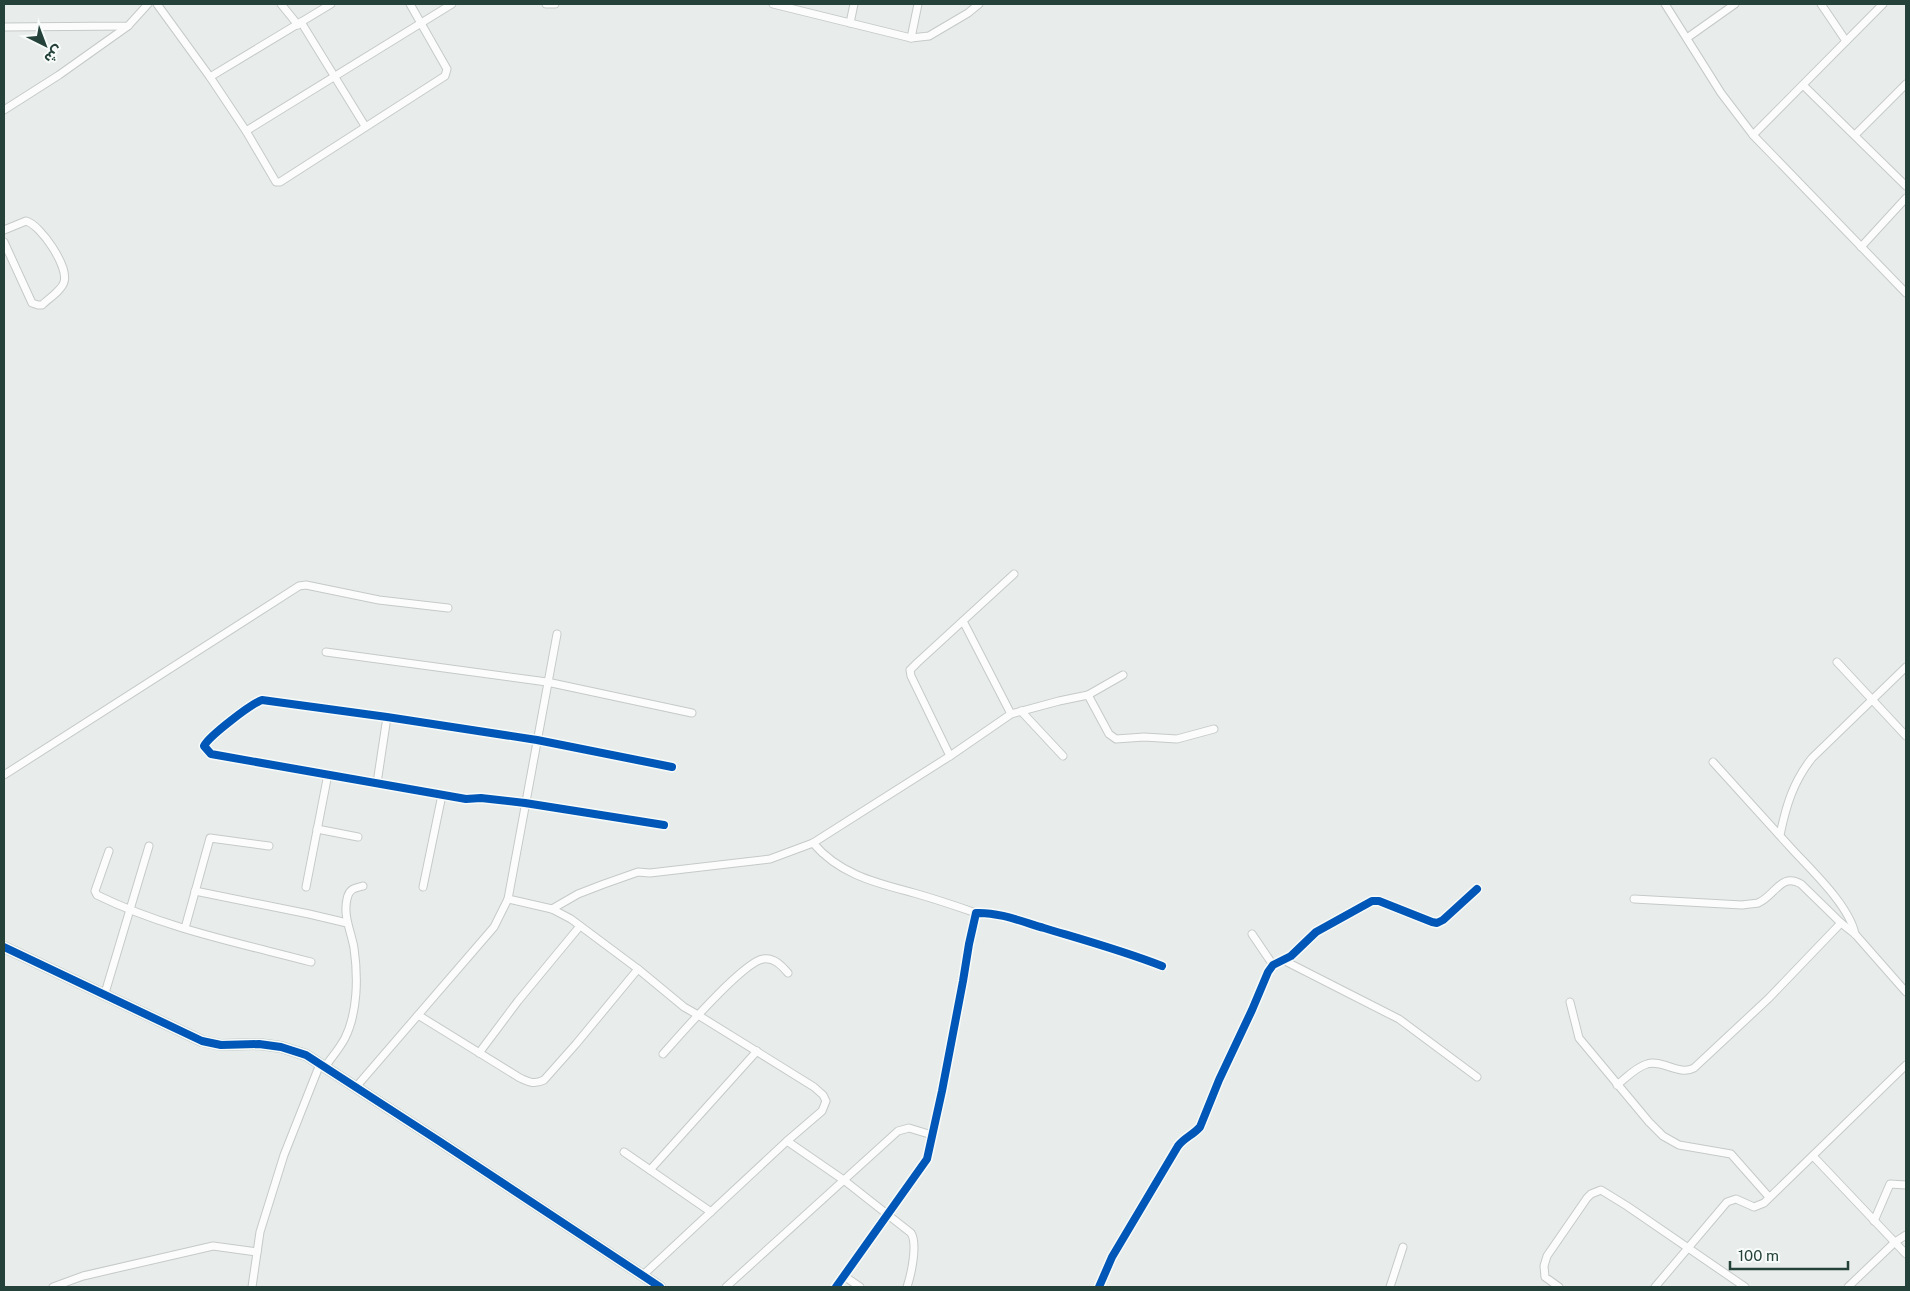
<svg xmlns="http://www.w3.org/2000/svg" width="1910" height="1291" font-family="'Public Sans','Noto Sans Arabic',sans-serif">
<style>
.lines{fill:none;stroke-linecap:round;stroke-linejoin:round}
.street-casing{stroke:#c5cac8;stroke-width:9}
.secondary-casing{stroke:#c3cbc8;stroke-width:12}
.street{stroke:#fcfcfc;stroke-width:7}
.secondary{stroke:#fcfcfc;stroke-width:10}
.cycleway-casing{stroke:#f7fbf9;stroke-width:11}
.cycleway{stroke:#0057b8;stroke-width:8}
</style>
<rect width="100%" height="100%" fill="#e8edeb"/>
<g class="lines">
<g class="street-casing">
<g id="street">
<polyline points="157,4 210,77 246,131 276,182 280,182 445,76 447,69 410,4"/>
<polyline points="281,4 298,25"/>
<polyline points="546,4 555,4"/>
<polyline points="773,4 911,38 929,36 968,13 979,4"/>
<polyline points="1665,4 1721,93 1753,135 1906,293"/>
<polyline points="1821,4 1846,41"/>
<polyline points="301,22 365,126"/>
<polyline points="850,23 854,4"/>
<polyline points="4,27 128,26 148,4"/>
<polyline points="911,38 918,4"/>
<polyline points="1687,38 1735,4"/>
<polyline points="210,77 331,4"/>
<polyline points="1803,85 1906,186"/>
<polyline points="4,110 59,75 128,26"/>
<polyline points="246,131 452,4"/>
<polyline points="1753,135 1883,4"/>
<polyline points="1855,135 1906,84"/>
<path d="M4 230 26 221C41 225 69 267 64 282 62 290 48 299 42 305H38L32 303 4 242"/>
<polyline points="1861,247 1906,198"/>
<polyline points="963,621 1011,714"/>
<polyline points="326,652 547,682 692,713"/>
<polyline points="1837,662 1906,736"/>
<polyline points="1088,695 1109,734 1116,739 1144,737 1177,739 1214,729"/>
<polyline points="1021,711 1063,756"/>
<polyline points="950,756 911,676 910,670 917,663 1014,574"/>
<path d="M1713 762C1739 791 1765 819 1791 848 1811 870 1849 905 1855 934"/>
<polyline points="4,775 299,586 306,585 379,600 448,608"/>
<polyline points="377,783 387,717"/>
<path d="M664 825 525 803 481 798 466 799 211 754 204 746C209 736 251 704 262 700L387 717 537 740 672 767"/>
<polyline points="317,829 358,837"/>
<path d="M1780 835C1786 806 1793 782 1812 758L1906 667"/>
<path d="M813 843C840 875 877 883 914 893 935 899 956 906 976 913"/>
<path d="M109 851 95 891 97 895C164 928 239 943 311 962"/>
<polyline points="306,887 328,774"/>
<polyline points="423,887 442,795"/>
<polyline points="195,891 309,914 347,923"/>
<polyline points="508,899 552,909 571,919 638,969 684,1007 698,1015 814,1087 823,1095 826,1101 822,1111 787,1141 642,1276"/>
<path d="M1634 899 1742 905C1747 904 1753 904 1758 903 1775 896 1781 872 1801 884L1841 923 1855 934 1906 992"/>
<polyline points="552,909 578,894 604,884 638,872 650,873 770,859 813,843 950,756 1011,714 1059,701 1088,695 1123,675"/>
<polyline points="185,928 210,838 269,846"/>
<polyline points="1252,934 1273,965"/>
<polyline points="1283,960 1399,1019 1477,1077"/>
<polyline points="105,993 149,846"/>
<polyline points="1570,1002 1579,1038 1649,1122 1663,1136 1679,1145 1731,1154 1769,1197"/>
<path d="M418 1015 520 1078C529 1082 534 1085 544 1080L576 1044 638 969"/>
<polyline points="479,1053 518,1001 580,926"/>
<path d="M663 1054C679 1036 743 962 763 959 774 957 782 966 788 973"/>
<path d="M325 1067C331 1058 340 1048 345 1038 358 1012 358 976 354 948 351 931 343 916 347 899 349 889 354 888 363 886"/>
<path d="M1617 1085C1626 1078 1636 1067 1647 1064 1662 1059 1679 1076 1694 1068L1769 998 1841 923"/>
<polyline points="356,1087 494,927 508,899 557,634"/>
<path d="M787 1141 845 1181 911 1233C918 1244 911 1275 907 1287"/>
<polyline points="624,1152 711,1212"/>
<polyline points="1813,1156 1906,1254"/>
<polyline points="650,1170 757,1051"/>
<polyline points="1874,1221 1890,1184 1906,1185"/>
<polyline points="844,1276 860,1287"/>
<polyline points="53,1287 83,1276 213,1246 257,1252"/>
<polyline points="252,1287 260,1232 284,1155 320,1064"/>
<polyline points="726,1287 898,1131 909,1128 932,1135"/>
<path d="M836 1287 927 1159 942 1091 963 981 969 944 976 913C999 912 1023 922 1044 928 1084 940 1124 951 1162 966"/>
<path d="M1099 1287 1112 1257 1178 1146C1184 1138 1193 1135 1200 1127L1219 1080 1252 1010 1268 972 1273 965 1291 956 1316 932 1372 901H1379L1432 922 1437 923 1443 920 1477 889"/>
<polyline points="1390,1287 1403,1247"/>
<polyline points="1559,1287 1545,1277 1544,1266 1547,1256 1587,1198 1591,1194 1601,1190 1627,1206 1745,1287"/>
<polyline points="1655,1287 1727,1202 1736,1199 1754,1207 1764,1203 1906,1065"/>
<polyline points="1848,1287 1895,1242 1906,1235"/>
</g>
</g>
<g class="secondary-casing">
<polyline id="secondary" points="4,947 202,1041 221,1045 259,1044 281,1047 306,1055 439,1141 660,1287"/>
</g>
<use href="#street" class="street"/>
<use href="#secondary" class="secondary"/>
<g class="cycleway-casing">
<g id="cycleway">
<path d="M664 825 525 803 481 798 466 799 211 754 204 746C209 736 251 704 262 700L387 717 537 740 672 767"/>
<polyline points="4,947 202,1041 221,1045 259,1044 281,1047 306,1055 439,1141 660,1287"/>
<path d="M836 1287 927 1159 942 1091 963 981 969 944 976 913C999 912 1023 922 1044 928 1084 940 1124 951 1162 966"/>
<path d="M1099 1287 1112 1257 1178 1146C1184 1138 1193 1135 1200 1127L1219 1080 1252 1010 1268 972 1273 965 1291 956 1316 932 1372 901H1379L1432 922 1437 923 1443 920 1477 889"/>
</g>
</g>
<use href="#cycleway" class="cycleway"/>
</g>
<rect width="1910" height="1291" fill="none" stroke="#24423a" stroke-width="10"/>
<g transform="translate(45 45) rotate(138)" stroke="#f7fbf9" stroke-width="4" paint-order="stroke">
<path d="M0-4L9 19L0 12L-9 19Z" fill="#24423a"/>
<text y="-8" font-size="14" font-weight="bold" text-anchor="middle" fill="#24423a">ش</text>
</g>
<path d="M1730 1261v8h118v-8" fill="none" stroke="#24423a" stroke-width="2.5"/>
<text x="1738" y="1261" font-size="15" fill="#24423a" stroke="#f7fbf9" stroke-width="4" paint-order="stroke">100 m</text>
</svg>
